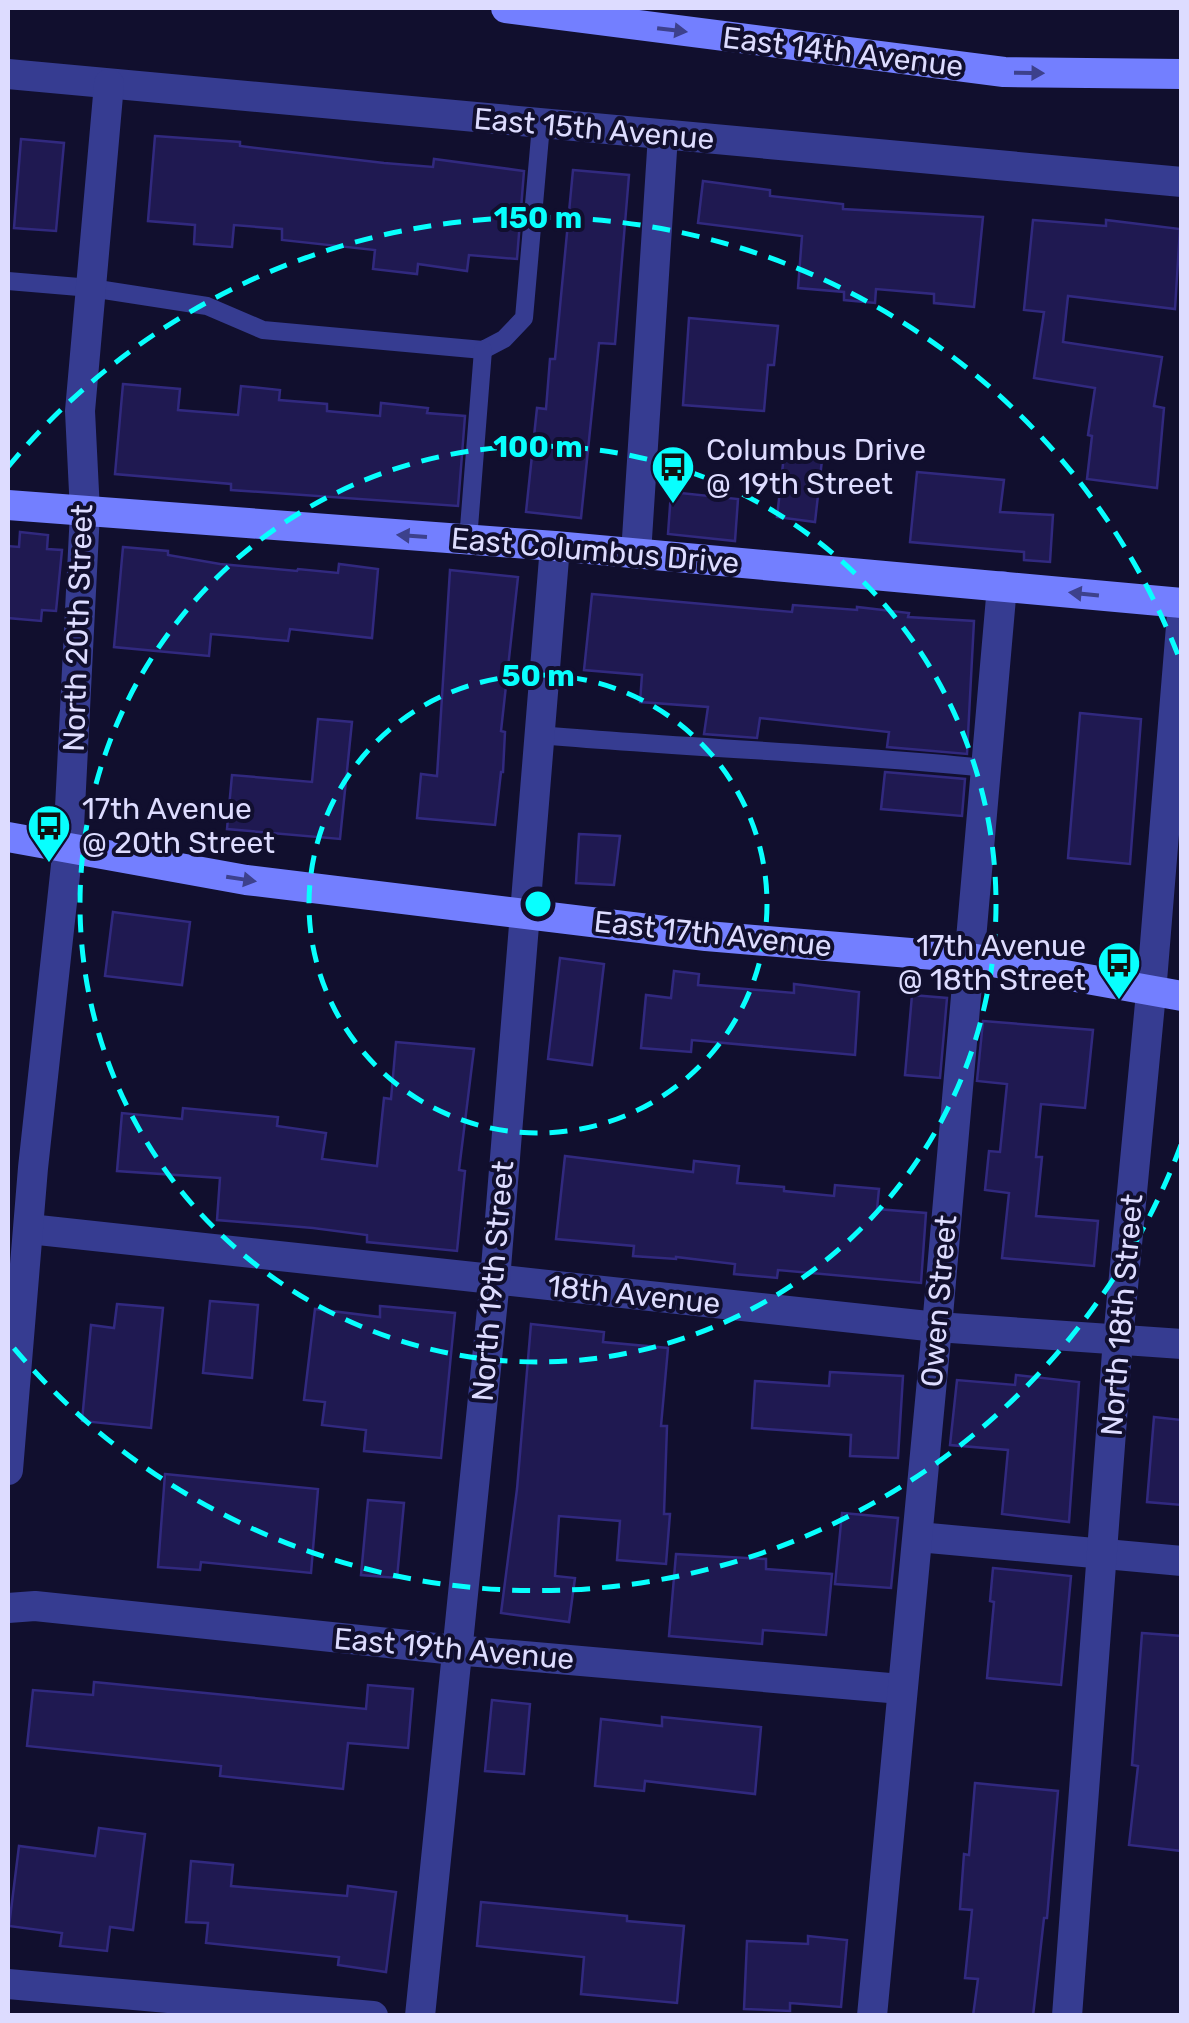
<svg xmlns="http://www.w3.org/2000/svg" width="1189" height="2023" font-family="Rubik,sans-serif">
<style>
.building{fill:#1f1951;stroke:#31297f;stroke-width:2.5}
.lines{fill:none;stroke-linecap:round;stroke-linejoin:round}
.lane{stroke:#363c91;stroke-width:18}
.street{stroke:#363c91;stroke-width:30}
.secondary{stroke:#737fff;stroke-width:30}
.oneway{fill:#3d418c}
.ring{fill:none;stroke:#08fffe;stroke-width:5;stroke-dasharray:18 12}
.labels{text-anchor:middle;dominant-baseline:central;stroke-width:8;stroke-linejoin:round;paint-order:stroke}
.street-label{font-size:30px;fill:#dddcff;stroke:#110f2e}
.poi-label{font-size:30px;fill:#dddcff;stroke:#110f2e;text-anchor:start}
.centre{fill:#08fffe;stroke:#110f2e;stroke-width:5}
.ring-label{font-size:30px;text-anchor:middle;font-weight:bold;fill:#08fffe;stroke:#110f2e;stroke-width:8;stroke-linejoin:round;paint-order:stroke}
</style>
<rect width="100%" height="100%" fill="#110f2e"/>
<g class="building">
<polygon points="155,136 240,142 240,146 384,163 433,167 434,159 524,171 517,259 469,255 467,271 418,264 417,274 373,269 375,250 282,240 282,229 234,225 232,247 194,244 195,225 148,221"/>
<polygon points="21,139 64,143 56,231 14,228"/>
<polygon points="573,170 629,175 615,344 599,343 581,518 526,512 537,408 546,409 550,359 555,359"/>
<polygon points="703,181 770,190 770,196 843,204 843,209 983,217 974,307 934,303 934,294 876,289 875,303 844,300 844,292 798,288 802,236 698,223"/>
<polygon points="1033,220 1106,226 1106,220 1180,229 1175,309 1068,296 1063,342 1162,357 1154,406 1164,408 1157,488 1087,479 1092,436 1088,435 1095,388 1034,378 1044,312 1024,310"/>
<polygon points="689,318 778,326 774,365 768,365 764,411 683,405"/>
<polygon points="123,384 180,389 178,410 238,415 241,386 280,390 279,400 327,404 327,411 380,416 381,403 428,408 427,413 465,416 458,506 231,490 231,484 115,474"/>
<polygon points="784,455 822,460 815,522 777,517"/>
<polygon points="917,472 1004,480 1000,512 1053,515 1050,562 1024,560 1024,552 910,542"/>
<polygon points="671,492 738,499 735,541 668,534"/>
<polygon points="20,532 48,535 47,549 62,550 56,611 42,610 41,621 8,618 8,546 19,547"/>
<polygon points="123,547 168,551 168,555 220,564 297,571 298,569 338,573 339,564 378,569 372,638 290,629 288,641 211,634 209,656 114,647"/>
<polygon points="450,570 518,577 501,731 505,732 503,772 501,772 495,825 417,818 421,774 437,776"/>
<polygon points="592,594 792,612 793,605 857,610 857,607 909,613 908,617 974,621 967,754 887,747 889,732 760,718 757,738 704,734 708,707 640,702 642,675 584,670"/>
<polygon points="1080,713 1141,719 1130,864 1068,858"/>
<polygon points="318,719 352,722 340,839 227,829 232,775 312,782"/>
<polygon points="885,772 965,779 962,816 881,809"/>
<polygon points="579,834 620,836 614,885 576,883"/>
<polygon points="113,912 190,922 182,985 105,976"/>
<polygon points="560,958 604,964 592,1065 548,1059"/>
<polygon points="674,971 699,974 698,985 794,993 794,984 859,992 855,1055 692,1040 691,1052 641,1048 646,995 671,998"/>
<polygon points="912,995 947,998 940,1078 905,1075"/>
<polygon points="983,1021 1093,1030 1085,1108 1041,1104 1036,1157 1042,1157 1036,1216 1098,1221 1094,1266 1002,1258 1009,1193 985,1190 989,1151 1000,1152 1007,1084 977,1081"/>
<polygon points="396,1042 474,1049 459,1170 465,1171 457,1251 367,1242 367,1235 313,1228 217,1220 220,1178 117,1171 122,1113 182,1119 183,1108 278,1117 277,1126 326,1133 322,1159 377,1166 384,1098 391,1099"/>
<polygon points="565,1156 693,1172 694,1161 739,1166 737,1183 784,1187 784,1191 834,1196 835,1185 879,1189 877,1209 926,1213 921,1283 778,1270 777,1278 734,1274 735,1264 676,1257 676,1259 633,1256 634,1246 556,1239"/>
<polygon points="210,1301 258,1305 252,1378 203,1373"/>
<polygon points="117,1304 163,1308 151,1428 82,1421 91,1325 114,1328"/>
<polygon points="380,1306 455,1313 441,1458 364,1451 366,1430 322,1425 325,1402 304,1400 315,1309 380,1317"/>
<polygon points="531,1324 604,1332 603,1342 668,1348 661,1426 667,1426 664,1514 670,1514 666,1564 617,1560 620,1521 559,1516 555,1576 575,1578 569,1622 501,1613 517,1489"/>
<polygon points="830,1372 903,1376 898,1458 850,1456 851,1435 752,1428 755,1381 829,1386"/>
<polygon points="1016,1375 1079,1382 1069,1522 1002,1514 1008,1450 950,1445 957,1380 1015,1385"/>
<polygon points="1154,1417 1182,1420 1182,1505 1147,1502"/>
<polygon points="165,1474 318,1489 311,1573 201,1562 200,1570 158,1567"/>
<polygon points="368,1500 404,1503 397,1578 361,1575"/>
<polygon points="842,1513 898,1518 891,1588 835,1584"/>
<polygon points="676,1554 766,1559 766,1569 832,1574 826,1635 763,1630 762,1644 669,1636"/>
<polygon points="993,1568 1071,1576 1061,1685 987,1678 994,1602 990,1601"/>
<polygon points="1142,1633 1182,1636 1182,1851 1129,1845 1138,1766 1132,1765"/>
<polygon points="94,1682 366,1709 368,1685 413,1689 408,1748 348,1743 343,1789 220,1776 221,1766 27,1746 33,1690 93,1695"/>
<polygon points="492,1700 530,1704 524,1774 485,1771"/>
<polygon points="662,1717 761,1727 755,1794 645,1781 644,1791 595,1786 601,1719 662,1726"/>
<polygon points="975,1783 1058,1791 1047,1918 1044,1918 1033,2016 973,2016 978,1979 965,1978 972,1910 960,1909 964,1854 969,1855"/>
<polygon points="99,1828 145,1834 133,1930 110,1927 107,1951 60,1946 62,1933 9,1926 19,1846 95,1856"/>
<polygon points="191,1861 233,1865 231,1886 347,1896 348,1886 396,1892 386,1972 338,1965 339,1957 206,1943 208,1923 186,1922"/>
<polygon points="481,1902 627,1916 627,1921 684,1926 677,2003 581,1994 584,1957 477,1946"/>
<polygon points="808,1936 847,1940 841,2007 790,2003 790,2011 744,2009 747,1941 808,1944"/>
</g>
<g class="lines">
<g class="lane">
<polyline points="8,281 91,288 207,306 263,330 483,350 504,339 524,318 541,125"/>
<polyline points="468,540 483,350"/>
<path d="M539 735C688 748 838 753 987 768"/>
</g>
<g class="street">
<polyline points="8,74 1182,182"/>
<polyline points="636,554 663,135"/>
<polyline points="29,1229 937,1327 1182,1344"/>
<polyline points="8,1470 33,1168 68,847 85,512 80,411 109,84"/>
<polyline points="918,1537 1182,1561"/>
<polyline points="8,1608 35,1606 455,1650 901,1689"/>
<polyline points="8,1984 373,2016"/>
<polyline points="420,2016 495,1280 555,546"/>
<polyline points="872,2016 937,1327 1002,586"/>
<polyline points="1067,2016 1118,1339 1151,993 1182,614"/>
</g>
<g class="secondary">
<polyline points="506,8 1004,72 1182,74"/>
<polyline points="8,505 555,546 1182,603"/>
<polyline points="8,837 246,880 706,936 970,958 1182,996"/>
</g>
</g>
<defs><path id="oneway-solid" d="M-6-.8H1V-3.2L6.5 0L1 3.2V.8H-6Z" transform="scale(2.5)"/></defs>
<g class="oneway">
<use href="#oneway-solid" transform="translate(672 30) rotate(7)"/>
<use href="#oneway-solid" transform="translate(1029 73) rotate(1)"/>
<use href="#oneway-solid" transform="translate(412 536) rotate(-176)"/>
<use href="#oneway-solid" transform="translate(1084 594) rotate(-174)"/>
<use href="#oneway-solid" transform="translate(241 879) rotate(9)"/>
</g>
<g class="ring">
<circle cx="538" cy="904" r="229"/>
<circle cx="538" cy="904" r="458"/>
<path d="M1181 1145A687 687 0 0 1 8 1341M8 467A687 687 0 0 1 1181 663"/>
</g>
<defs>
<g id="bus-pin" transform="scale(2.25)"><path d="M0 17L-7.5 6A9.5 9.5 0 1 1 7.5 6Z" fill="#08fffe" stroke="#110f2e"/><path d="M-5-6H5V4H4V6H2V4H-2V6H-4V4H-5ZM-3.5-4V0h7V-4ZM-3.5 1.2v1.5H-2V1.2ZM2 1.2v1.5H3.5V1.2Z" fill="#111"/></g>
</defs>
<g fill-rule="evenodd">
<use href="#bus-pin" x="673" y="467"/>
<use href="#bus-pin" x="49" y="826"/>
<use href="#bus-pin" x="1119" y="963"/>
</g>
<g class="labels">
<g class="street-label">
<text transform="translate(843 52) rotate(7)">East 14th Avenue</text>
<text transform="translate(594 129) rotate(5)">East 15th Avenue</text>
<text transform="translate(595 551) rotate(5)">East Columbus Drive</text>
<text transform="translate(78 628) rotate(-88)">North 20th Street</text>
<text transform="translate(713 934) rotate(6)">East 17th Avenue</text>
<text transform="translate(493 1281) rotate(-85)">North 19th Street</text>
<text transform="translate(634 1295) rotate(6)">18th Avenue</text>
<text transform="translate(939 1301) rotate(-85)">Owen Street</text>
<text transform="translate(1122 1315) rotate(-85)">North 18th Street</text>
<text transform="translate(454 1649) rotate(5)">East 19th Avenue</text>
</g>
<g class="poi-label">
<text x="706" y="450">Columbus Drive<tspan x="706" dy="34">@ 19th Street</tspan></text>
<text x="82" y="809">17th Avenue<tspan x="82" dy="34">@ 20th Street</tspan></text>
<text x="1086" y="946" text-anchor="end">17th Avenue<tspan x="1086" dy="34">@ 18th Street</tspan></text>
</g>
</g>
<circle cx="538" cy="904" r="15" class="centre"/>
<g class="ring-label">
<text x="538" y="228">150 m</text>
<text x="538" y="457">100 m</text>
<text x="538" y="686">50 m</text>
</g>
<rect width="1189" height="2023" fill="none" stroke="#dddcff" stroke-width="20"/>
</svg>
